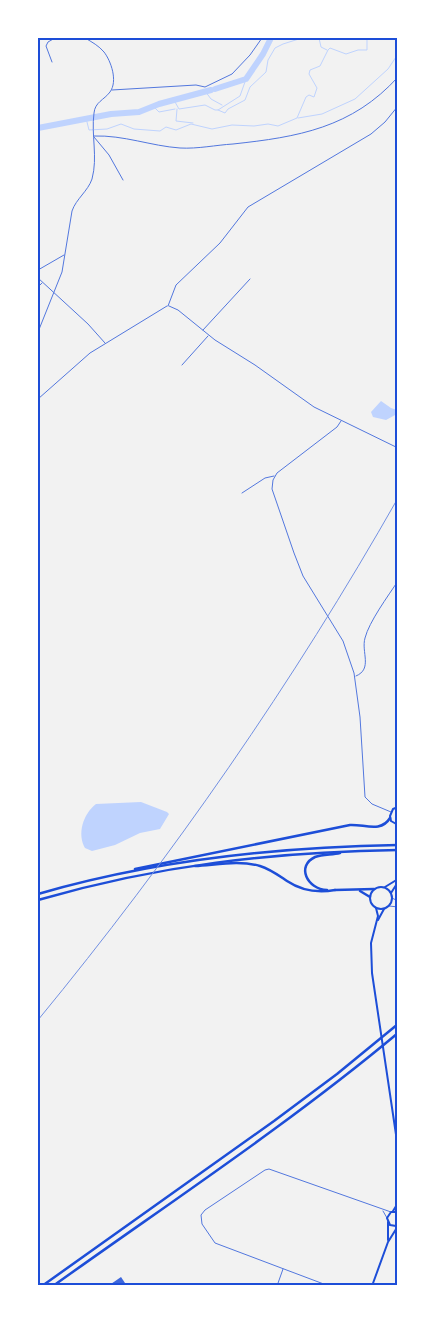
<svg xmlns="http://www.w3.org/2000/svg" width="435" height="1323" font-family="'Roboto Condensed',sans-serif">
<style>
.water{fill:#bfd3fe}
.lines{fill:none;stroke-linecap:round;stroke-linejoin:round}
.stream{stroke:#bfd3fe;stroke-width:1}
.river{stroke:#bfd3fe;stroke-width:6}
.building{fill:#3d67dc}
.minor{stroke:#5277de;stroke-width:1}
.secondary{stroke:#1d4ed8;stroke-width:2}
.trunk{stroke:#1d4ed8;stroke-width:2.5}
.motorway{stroke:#1d4ed8;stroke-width:2.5}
.rail{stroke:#7290e2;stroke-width:1}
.neatline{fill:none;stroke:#1d4ed8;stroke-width:2}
</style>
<rect width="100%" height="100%" fill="#f2f2f2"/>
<g class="water">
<polygon points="381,401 391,408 397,410 397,414 386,420 373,417 371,412"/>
<path d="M141 802 167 812 169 814 160 829 140 833 115 845 92 851 85 848C77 834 83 814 96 804Z"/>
</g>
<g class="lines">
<g class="stream">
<polyline points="319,38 321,47 327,50"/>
<polyline points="205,91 211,99 222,105"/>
<polyline points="172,101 175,102 179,109 205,105 215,110 218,110 240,96 246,79"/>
<polyline points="153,106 159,112 175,109"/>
<polyline points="177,109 176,121 193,123"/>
<polyline points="218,110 225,113 228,109 245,100 250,87 266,72 268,60 275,48 283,44 302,38"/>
<polyline points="86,118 89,130 107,129 121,124 134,129 160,131 166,127 176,130 191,124 212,129 232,125 254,126 268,124 278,126 297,118 306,97 309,95 314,97 317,88 309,74 310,70 320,66 328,50 330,48 346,54 358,50 367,50 367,38"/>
<polyline points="298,118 322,114 355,99 388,69 398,54"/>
</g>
<g class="river">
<polyline points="215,89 246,79 263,54 271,38"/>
<polyline points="38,128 111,114 139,112 159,104 211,90"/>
</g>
</g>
<polygon class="building" points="121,1277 127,1286 108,1286"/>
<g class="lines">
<g class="minor">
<polyline points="52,62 46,46 48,42 55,38"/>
<polyline points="112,90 196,85 205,87 232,74 250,55 262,38"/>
<path d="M94 136C124 135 151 146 180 148 198 149 216 145 233 144 298 137 352 128 398 77"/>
<polyline points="94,137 109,155 123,180"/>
<polyline points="38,270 64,255"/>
<polyline points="38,278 88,324 105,343"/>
<polyline points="38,287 42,283"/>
<polyline points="168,306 176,285 220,243 248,207 371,134 385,122 398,106"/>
<polyline points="169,306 178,310 215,340 255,365 314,407 398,448"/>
<polyline points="203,330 250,279"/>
<path d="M38 332 62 272 72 211C76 199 88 191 92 179 98 157 91 135 94 113 95 102 104 100 110 92 118 81 111 61 104 52 99 46 92 42 85 38"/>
<polyline points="182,365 208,336"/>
<polyline points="38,399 90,353 167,306"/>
<polyline points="341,421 337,427 277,473 273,480 272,489 294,553 303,576 343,641 354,673 360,717 365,797 372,804 391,812"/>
<polyline points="242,493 265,478 274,476"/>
<path d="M356 676C373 669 361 652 365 638 369 622 388 596 398 581"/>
<polyline points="392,898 398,901"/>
<polyline points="389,906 398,907"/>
<polyline points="383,1211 387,1218"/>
<polyline points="277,1286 283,1269"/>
<polyline points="329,1286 215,1243 202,1224 201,1215 205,1210 265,1170 269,1169 391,1212"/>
<polyline points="395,1286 398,1280"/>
</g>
<g class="secondary">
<polyline points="398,807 393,809 390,816 391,821 398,825"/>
<circle cx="381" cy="898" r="11"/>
<polyline points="385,887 398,879"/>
<polyline points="391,893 398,882"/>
<polyline points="376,908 378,916 371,943 372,973 398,1148"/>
<polyline points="378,920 384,909"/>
<polyline points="393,1211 398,1203"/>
<polyline points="396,1226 390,1225 387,1218 391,1212 398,1212"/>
<polyline points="388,1240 388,1222"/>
<polyline points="372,1286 388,1242 398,1226"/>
</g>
<g class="trunk">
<path d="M195 866C216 865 239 860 260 866 270 869 278 875 287 881 302 891 318 893 335 890"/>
<path d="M135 869 350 825C364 824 381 833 390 818"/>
<path d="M327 890C307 889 296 866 315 857 323 854 332 855 340 853"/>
<polyline points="335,890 374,889"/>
<polyline points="360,891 370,897"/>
<path d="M38 894C155 860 275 847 398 845"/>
<path d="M38 900C159 865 272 852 398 850"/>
</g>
<g class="motorway">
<polyline points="42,1286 274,1121 337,1074 398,1024"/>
<path d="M53 1286C169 1203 289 1124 398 1033"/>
</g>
<path class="rail" d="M38 1020C172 857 293 683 398 498"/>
</g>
<rect width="435" height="1323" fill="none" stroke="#ffffff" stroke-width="78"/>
<rect x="39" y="39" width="357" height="1245" class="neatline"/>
</svg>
